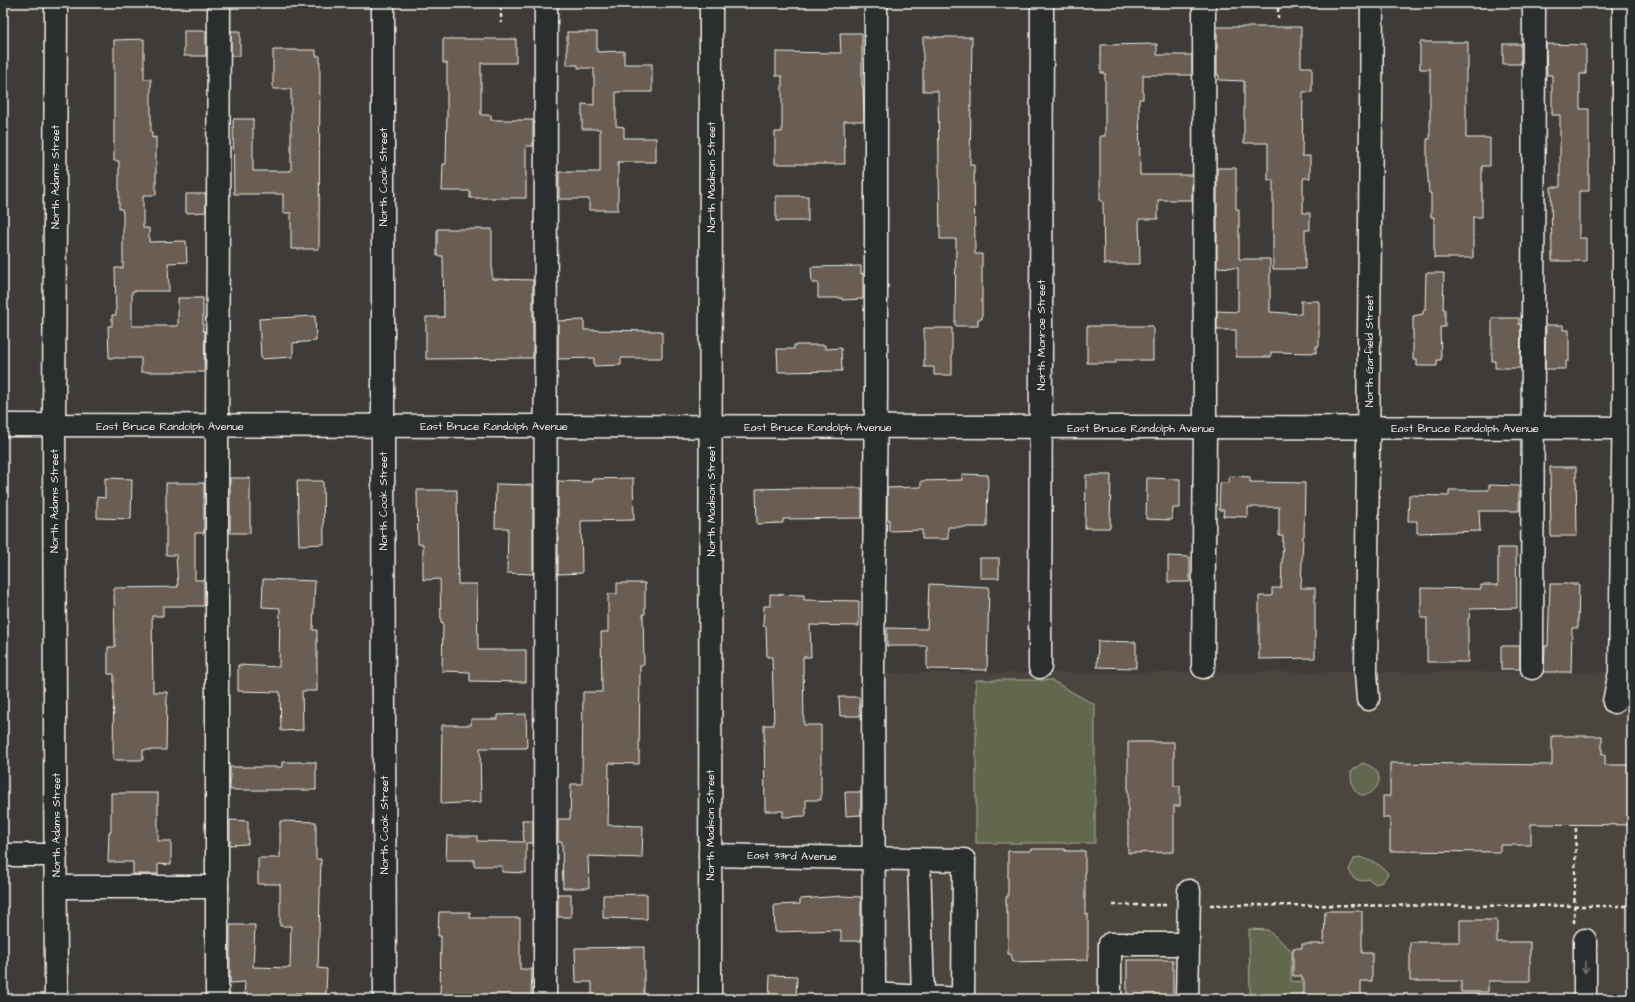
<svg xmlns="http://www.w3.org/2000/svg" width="1635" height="1002" font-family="'Architects Daughter',sans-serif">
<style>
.built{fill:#4c4540}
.green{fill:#62684e;stroke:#abac9b}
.building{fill:#6b5d52;stroke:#f4f1e8}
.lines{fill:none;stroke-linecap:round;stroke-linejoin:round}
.minor-casing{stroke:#f4f1e8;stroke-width:25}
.path{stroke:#f4f1e8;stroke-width:2.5;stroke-dasharray:4 3;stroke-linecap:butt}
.minor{stroke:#2a2d2e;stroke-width:22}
.oneway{stroke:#71726f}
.labels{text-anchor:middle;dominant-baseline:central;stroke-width:3.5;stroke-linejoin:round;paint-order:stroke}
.street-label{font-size:11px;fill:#f4f1e8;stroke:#2a2d2e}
</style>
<rect width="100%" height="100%" fill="#3e3b39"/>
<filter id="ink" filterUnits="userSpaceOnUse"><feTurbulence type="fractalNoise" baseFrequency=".025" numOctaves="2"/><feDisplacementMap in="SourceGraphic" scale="8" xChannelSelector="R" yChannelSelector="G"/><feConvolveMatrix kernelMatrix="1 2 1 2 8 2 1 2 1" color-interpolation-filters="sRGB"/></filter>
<g filter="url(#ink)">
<polygon class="built" points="1390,672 1632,672 1632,999 874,999 873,673"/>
<g class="green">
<polygon points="976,680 1051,680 1095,705 1095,843 976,843"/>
<path d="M1362 763C1406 775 1351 823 1351 772Z"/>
<path d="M1359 857C1371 861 1382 864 1388 874L1382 882 1376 884 1368 879 1362 881 1354 879 1349 870 1354 859Z"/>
<polygon points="1249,929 1268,930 1292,951 1291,981 1302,982 1303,996 1250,994"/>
</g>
<g class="building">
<polygon points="1217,27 1301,27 1301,67 1312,67 1312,92 1303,92 1302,156 1310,156 1310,178 1304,178 1303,180 1303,213 1310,213 1310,230 1305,230 1305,269 1273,269 1273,180 1268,180 1268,143 1244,143 1244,81 1219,80 1219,75 1217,75"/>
<rect x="184" y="31" width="22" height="25"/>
<rect x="231" y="31" width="9" height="25"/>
<polygon points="567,32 597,32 597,52 624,51 624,64 652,64 652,92 616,92 616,126 624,127 624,138 656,138 656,162 618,162 618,210 589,210 589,199 559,199 559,172 600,172 600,129 582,129 582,104 594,105 594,68 578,68 578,65 567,65"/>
<polygon points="840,33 862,33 862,86 863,86 864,121 844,121 845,164 775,164 775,132 782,132 782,76 776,76 776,52 841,53"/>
<polygon points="923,37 972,37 970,165 974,165 975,254 982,254 982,319 978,319 978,326 955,326 956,239 940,239 938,91 923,91"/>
<polygon points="144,39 144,79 151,79 151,132 152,132 152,138 156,137 156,195 143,195 143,228 149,228 149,242 186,241 187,262 168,263 169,291 132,291 132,326 178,326 178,298 203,298 203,331 205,331 204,372 141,372 141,358 109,358 108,326 112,326 112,315 116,315 115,268 123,268 123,214 122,209 119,209 119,161 114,161 114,40"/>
<polygon points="443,39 516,39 516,63 481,63 481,115 491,115 491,120 533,120 533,146 526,146 526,198 470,198 470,191 442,191 443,164 446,164 447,115 447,63 443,63"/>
<polygon points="1420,42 1468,42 1468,69 1466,69 1466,138 1490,138 1490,166 1482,166 1482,217 1473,217 1473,258 1434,258 1434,217 1431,217 1431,193 1429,193 1427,166 1427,139 1430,139 1430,69 1420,69"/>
<polygon points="1157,44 1157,55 1192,55 1192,75 1143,75 1143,99 1139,99 1140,175 1192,175 1192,200 1158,200 1158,219 1139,219 1140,264 1104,264 1103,201 1100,201 1100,136 1105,136 1105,73 1101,73 1101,45"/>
<rect x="1503" y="44" width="18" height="20"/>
<polygon points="1546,44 1586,45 1586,74 1580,74 1580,109 1589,109 1589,191 1579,191 1579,238 1586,238 1586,261 1552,261 1551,187 1560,187 1560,115 1552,115 1552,75 1547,75"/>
<polygon points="273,50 316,50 316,56 320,56 319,249 291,249 291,213 283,213 283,194 234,194 233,119 253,119 253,171 291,171 291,89 273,89"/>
<polygon points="1217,168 1236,168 1236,209 1239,209 1239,259 1270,259 1270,312 1301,314 1301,301 1319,301 1319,346 1316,346 1316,353 1271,352 1271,357 1236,357 1236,330 1217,330 1217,311 1238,312 1238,268 1217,267"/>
<polygon points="186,194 206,194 206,212 186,213"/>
<rect x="776" y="196" width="32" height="25"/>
<polygon points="437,229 492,229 492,279 533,280 533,358 426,359 426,317 444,317 443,256 437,256"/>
<polygon points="861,266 861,274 863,273 863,299 842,300 842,298 818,298 818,283 812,283 811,267"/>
<polygon points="1426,273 1444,273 1443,309 1445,309 1445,327 1440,327 1441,360 1437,360 1437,366 1417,366 1417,360 1413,360 1413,316 1423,314 1423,310 1425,310"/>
<polygon points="315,316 316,341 293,343 293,357 261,359 259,319"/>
<polygon points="1492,318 1519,318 1519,325 1521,325 1520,368 1495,368 1495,361 1492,361"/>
<polygon points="584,320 584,330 662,331 662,358 621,358 621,365 594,366 594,358 558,359 558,321"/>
<polygon points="1546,325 1563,325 1563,330 1569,330 1569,361 1566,361 1566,369 1545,369"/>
<polygon points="1087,326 1153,326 1153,360 1116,360 1116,363 1087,363"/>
<polygon points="924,328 952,328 952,375 934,375 934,367 924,367"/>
<polygon points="794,345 825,345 825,349 841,348 842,371 778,372 777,349 794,349"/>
<polygon points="1550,467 1576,467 1577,536 1551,536"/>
<polygon points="962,474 988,475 987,527 948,527 948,539 922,539 922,530 889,531 889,519 887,519 887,488 921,487 921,481 962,480"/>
<polygon points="1086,475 1111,475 1110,528 1085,528"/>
<polygon points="1229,476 1250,477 1250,482 1305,483 1304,536 1303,536 1301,588 1315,588 1315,658 1259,659 1259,596 1272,596 1272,588 1281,588 1283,536 1279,536 1279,507 1248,507 1248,517 1223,516 1224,510 1219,510 1220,483 1229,483"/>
<polygon points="105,478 132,479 131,519 97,518 97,497 105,498"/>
<rect x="230" y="478" width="20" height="55"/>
<polygon points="633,478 634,520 581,521 582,573 558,574 558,481 592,482 592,479"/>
<polygon points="1147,478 1180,479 1180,508 1173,508 1172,520 1146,519"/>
<polygon points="297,481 323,481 324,544 299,545"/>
<polygon points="166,483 204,483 204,533 195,533 195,580 204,580 204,606 163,606 163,616 152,616 153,692 167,692 166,750 143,750 143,760 113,760 114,674 108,674 108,647 115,647 114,588 178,587 176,555 166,555"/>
<polygon points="496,484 533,485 533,574 507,573 508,528 495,528"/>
<polygon points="1489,485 1519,486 1519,511 1479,511 1480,531 1417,533 1417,521 1408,521 1409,495 1449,496 1449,490 1489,490"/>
<polygon points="802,488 862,488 862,518 783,519 783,523 757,524 756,489"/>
<polygon points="417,490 457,490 458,584 477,584 478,650 526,650 526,682 470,681 470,672 442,671 443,622 441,623 440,579 423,580 423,544 418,544"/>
<polygon points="1498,548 1516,548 1517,608 1470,609 1469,619 1468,619 1468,662 1427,662 1427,618 1421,618 1421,588 1481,589 1481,585 1498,585"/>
<polygon points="1168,556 1190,557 1190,582 1168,582"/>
<rect x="980" y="558" width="19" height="20"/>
<polygon points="263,579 315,581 313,630 317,630 317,691 302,691 303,730 281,731 280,692 238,691 238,665 279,667 280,608 262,607"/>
<polygon points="617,583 645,583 645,614 643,614 644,665 640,665 639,764 609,763 608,825 643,826 642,858 588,856 589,888 563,888 562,842 558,842 558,819 570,819 571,784 582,784 583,692 602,692 601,632 608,632 608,594 617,594"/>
<polygon points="929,584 989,587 987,670 927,669 927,646 887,646 887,628 927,629"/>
<polygon points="1550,584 1579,584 1578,628 1572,628 1571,672 1544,672 1545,646 1548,646"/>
<polygon points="770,594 804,595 804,600 859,601 859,626 810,625 811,657 803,657 804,725 821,725 821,800 806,800 806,816 783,817 783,811 765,811 764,725 774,725 772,657 767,657 766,626 763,626 764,606 770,606"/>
<polygon points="1098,641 1136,642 1136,668 1097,667"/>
<rect x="1501" y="646" width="19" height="23"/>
<polygon points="839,697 859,697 860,716 840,716"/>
<polygon points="526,714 527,748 480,748 481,802 441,804 442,725 471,725 471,719 498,719 498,715"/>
<polygon points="1552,736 1602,736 1602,754 1605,754 1605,765 1632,765 1632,825 1531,824 1531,845 1500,845 1500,852 1390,851 1390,818 1383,818 1383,796 1390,796 1390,763 1552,765"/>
<polygon points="1128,742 1174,742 1174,786 1180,786 1180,806 1174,806 1174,852 1128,853"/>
<polygon points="282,762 316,762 316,790 230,790 230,767 282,767"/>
<polygon points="845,792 861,792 861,815 846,816"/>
<polygon points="111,793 158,793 158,841 171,841 171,865 158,864 158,874 133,874 133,862 108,862 109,832 111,832"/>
<polygon points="230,820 248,821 248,844 230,845"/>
<polygon points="522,820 533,820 533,843 526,843 526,873 502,872 502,866 474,866 474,860 446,860 447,836 477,836 477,841 524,842"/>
<polygon points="280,821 316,822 316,859 321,859 318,968 327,969 326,994 295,993 294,999 244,999 245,982 230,983 230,925 255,925 253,967 290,968 291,926 280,926 280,884 258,884 258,858 280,858"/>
<polygon points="1031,849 1065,849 1065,851 1085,851 1085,914 1088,914 1088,960 1013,962 1011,954 1008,954 1008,913 1006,913 1006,897 1008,897 1008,851 1031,851"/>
<rect x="558" y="894" width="13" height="23"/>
<polygon points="647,894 647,919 603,918 603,895"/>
<polygon points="842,896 861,897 861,941 841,941 841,930 775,932 774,905 800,904 800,899"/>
<polygon points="1325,911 1362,911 1362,953 1372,953 1372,981 1361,981 1361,999 1304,999 1304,980 1302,980 1302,976 1293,976 1293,948 1302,948 1302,944 1324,944"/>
<polygon points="439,912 470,912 470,918 520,918 520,969 532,969 531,999 440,999 441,936 438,936"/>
<polygon points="1460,920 1497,920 1497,942 1530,942 1530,981 1488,981 1488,992 1461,992 1461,981 1410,981 1410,942 1460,942"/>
<polygon points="644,947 644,999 592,999 592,982 576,982 575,948"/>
<rect x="1127" y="960" width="46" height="39"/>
<polygon points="770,975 797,976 796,999 769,999"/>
</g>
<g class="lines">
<g class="minor-casing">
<g id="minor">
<polyline points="383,3 383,454 385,999"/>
<polyline points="3,425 1632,428"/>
<polyline points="1040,667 1042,3"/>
<polyline points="1203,667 1205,428 1204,3"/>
<polyline points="1532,668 1534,3"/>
<polyline points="1368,699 1366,673 1372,3"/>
<polyline points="1614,702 1620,672 1624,394 1624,3"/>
<polyline points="3,855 56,855"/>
<polyline points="710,855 964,860 963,999"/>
<polyline points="919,860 923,997 962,999"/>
<polyline points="56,887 217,887"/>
<polyline points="1585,940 1585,994"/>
<polyline points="874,994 923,997 923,999"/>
<polyline points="56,999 54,426 56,3"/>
<polyline points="217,999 217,426 219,3"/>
<polyline points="545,999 546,3"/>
<polyline points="710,999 711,3"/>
<polyline points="874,999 873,673 876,394 876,3"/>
<polyline points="1110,999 1110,944 1188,944"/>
<polyline points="1187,999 1189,891"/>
</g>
</g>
<g class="path">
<polyline points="501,7 501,23"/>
<polyline points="1278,8 1278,18"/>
<polyline points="1113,905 1167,905"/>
<polyline points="1210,905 1632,906"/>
<polyline points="1574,923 1576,828"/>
</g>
<use href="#minor" class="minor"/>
</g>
<defs><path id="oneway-shaft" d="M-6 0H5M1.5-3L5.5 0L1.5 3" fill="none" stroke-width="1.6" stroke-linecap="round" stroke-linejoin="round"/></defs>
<use class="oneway" href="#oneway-shaft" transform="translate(1585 967) rotate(90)"/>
</g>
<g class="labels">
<g class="street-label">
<text transform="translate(55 177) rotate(-90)">North Adams Street</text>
<text transform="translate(383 177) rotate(-90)">North Cook Street</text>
<text transform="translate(711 177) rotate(-90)">North Madison Street</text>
<text transform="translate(1041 335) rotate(-90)">North Monroe Street</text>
<text transform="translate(1369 351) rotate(-90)">North Garfield Street</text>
<text x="170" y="426">East Bruce Randolph Avenue</text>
<text x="494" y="426">East Bruce Randolph Avenue</text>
<text x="818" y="427">East Bruce Randolph Avenue</text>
<text x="1141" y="428">East Bruce Randolph Avenue</text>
<text x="1465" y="428">East Bruce Randolph Avenue</text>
<text transform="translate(54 501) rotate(-90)">North Adams Street</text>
<text transform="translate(383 501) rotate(-90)">North Cook Street</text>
<text transform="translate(711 501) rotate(-90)">North Madison Street</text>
<text transform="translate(56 825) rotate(-90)">North Adams Street</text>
<text transform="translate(384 825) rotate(-90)">North Cook Street</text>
<text transform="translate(710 825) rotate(-90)">North Madison Street</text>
<text transform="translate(792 856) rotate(1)">East 33rd Avenue</text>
</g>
</g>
<rect width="1635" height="1002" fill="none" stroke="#2a2d2e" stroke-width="16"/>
<rect x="8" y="8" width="1619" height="986" fill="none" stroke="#f4f1e8" stroke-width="1.5" filter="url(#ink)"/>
</svg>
